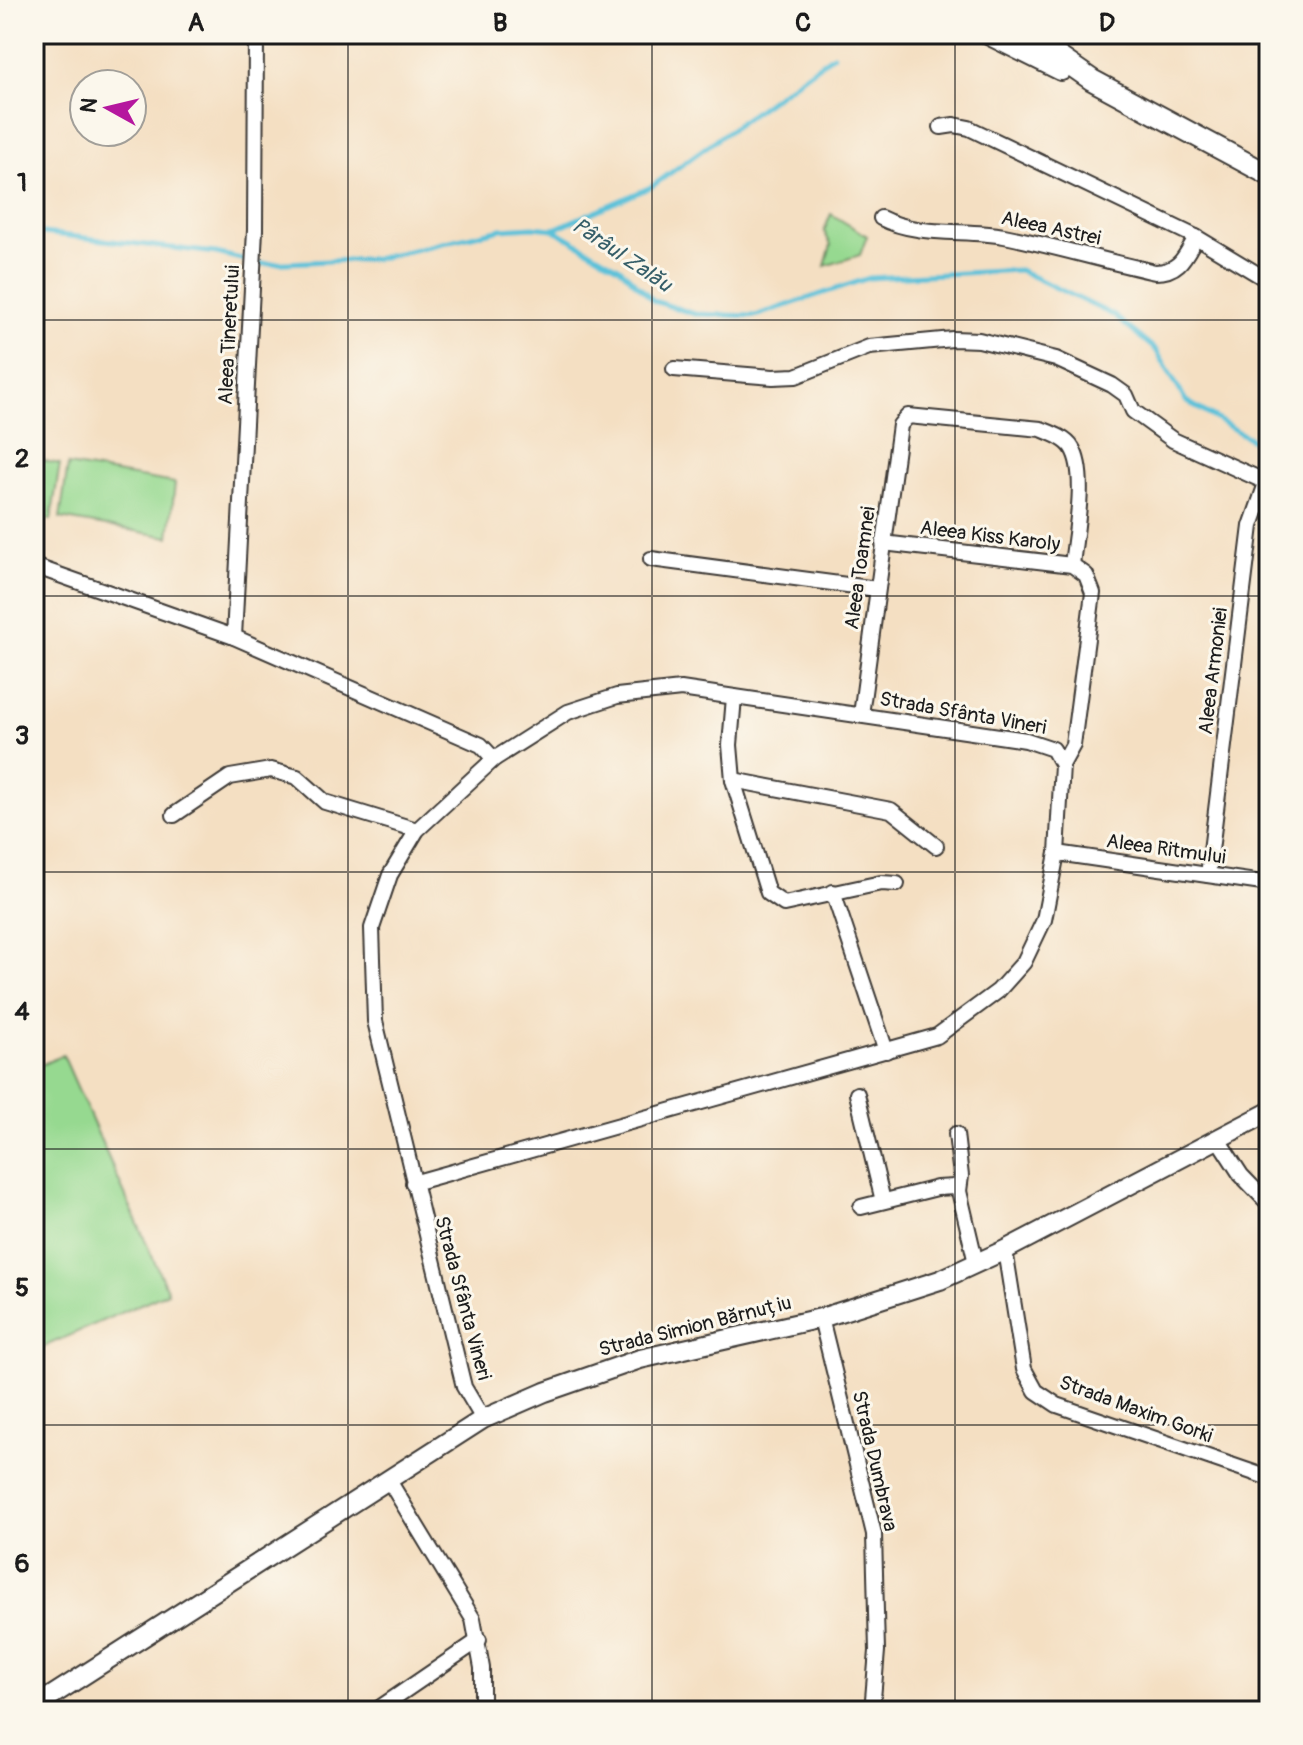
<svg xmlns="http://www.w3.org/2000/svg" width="1303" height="1745" font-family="Pangolin,sans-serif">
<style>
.green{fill:#96d990;stroke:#597a56;stroke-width:2}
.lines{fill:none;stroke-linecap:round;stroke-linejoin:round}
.stream{stroke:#5bc1d9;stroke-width:5}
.minor-casing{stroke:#3c3935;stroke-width:18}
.tertiary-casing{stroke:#3c3935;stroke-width:22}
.secondary-casing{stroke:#3c3935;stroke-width:24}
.minor{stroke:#fff;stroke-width:14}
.tertiary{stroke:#fff;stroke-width:18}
.secondary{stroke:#fff;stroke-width:20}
.grid{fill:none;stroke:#1c1c1c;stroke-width:2;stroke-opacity:0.55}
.labels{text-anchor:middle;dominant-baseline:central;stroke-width:6;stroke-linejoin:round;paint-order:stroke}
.street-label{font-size:20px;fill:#1c1c1c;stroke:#fbf7ec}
.water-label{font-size:22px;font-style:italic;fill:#355e68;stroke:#fbf7ec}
.neatline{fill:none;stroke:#1c1c1c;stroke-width:3}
.grid-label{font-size:26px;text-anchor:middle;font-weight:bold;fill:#1c1c1c}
</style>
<rect width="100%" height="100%" fill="#fbf7ec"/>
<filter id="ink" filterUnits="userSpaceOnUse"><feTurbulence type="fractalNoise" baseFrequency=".0125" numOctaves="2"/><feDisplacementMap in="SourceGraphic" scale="16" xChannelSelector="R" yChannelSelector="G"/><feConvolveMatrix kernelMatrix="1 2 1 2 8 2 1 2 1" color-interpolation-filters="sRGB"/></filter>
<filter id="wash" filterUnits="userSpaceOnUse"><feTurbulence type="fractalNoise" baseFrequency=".006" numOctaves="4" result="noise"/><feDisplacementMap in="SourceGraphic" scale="32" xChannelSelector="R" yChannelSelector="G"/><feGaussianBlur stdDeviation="1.8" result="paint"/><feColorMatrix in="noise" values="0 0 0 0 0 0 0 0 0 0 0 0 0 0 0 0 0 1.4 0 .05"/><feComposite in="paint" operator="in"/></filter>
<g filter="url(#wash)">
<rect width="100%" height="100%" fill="#f4dfc2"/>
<g class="green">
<polygon points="831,214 867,236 860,255 825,266 831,245 824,231"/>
<polygon points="34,459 60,464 51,520 34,517"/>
<polygon points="68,465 175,483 169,537 60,518"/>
<polygon points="63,1055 168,1292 34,1351 34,1068"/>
</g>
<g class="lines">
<g class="stream">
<polyline points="554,229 651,187 833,55"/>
<polyline points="34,232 216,253 262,264 375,259 501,229 533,227 553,229 620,268 654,301 695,314 755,316 869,278 1019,270 1113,315 1156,350 1186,401 1269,450"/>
</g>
</g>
</g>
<g filter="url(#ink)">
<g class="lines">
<g class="minor-casing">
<g id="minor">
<polyline points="941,127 954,125 969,128 1196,237 1269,281"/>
<path d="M881 218C918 237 964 229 1004 236 1055 246 1104 261 1155 272 1180 272 1185 256 1196 237"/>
<polyline points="674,369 773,377 796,376 869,347 953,339 979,340 1056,359 1112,385 1126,395 1133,411 1173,440 1266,482"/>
<polyline points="883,543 1072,565 1086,575 1093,593 1073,745 1062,765"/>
<polyline points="651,559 877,589"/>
<polyline points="34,566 234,637 481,745 494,759"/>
<polyline points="234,637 255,230 256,34"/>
<polyline points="734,697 730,745 733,780 768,893 784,904 881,883 897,884"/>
<path d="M861 715 900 425 908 416 1041 429C1051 433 1066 438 1072 448 1088 474 1075 535 1072 565"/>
<polyline points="733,780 891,810 936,846"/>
<polyline points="174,815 230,777 271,770 297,777 325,802 417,830"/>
<polyline points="1057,853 1269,884"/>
<polyline points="1208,875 1251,526 1269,475"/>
<polyline points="833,892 886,1051"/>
<polyline points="857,1094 883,1201"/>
<polyline points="956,1134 961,1176 959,1191"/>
<polyline points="1217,1138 1241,1175 1269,1204"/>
<polyline points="413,1183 937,1036 998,991 1024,962 1044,920 1057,853 1062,765 1053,749 1026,740 681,689 617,696 568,712 494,759 417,830 390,875 372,928 375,1021 464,1387 483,1419"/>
<polyline points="861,1207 937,1188 955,1187 959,1191 976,1263"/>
<polyline points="1005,1250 1024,1369 1036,1391 1057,1405 1269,1478"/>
<polyline points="821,1318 874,1534 877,1651 872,1711"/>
<polyline points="388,1479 473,1619 482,1668 482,1711"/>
<polyline points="375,1711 479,1640"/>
</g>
</g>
<g class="tertiary-casing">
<polyline id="tertiary" points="34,1707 483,1419 545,1392 640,1359 821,1318 940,1280 1005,1250 1269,1112"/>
</g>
<g class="secondary-casing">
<g id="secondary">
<polyline points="988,34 1061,70"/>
<polyline points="1026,34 1092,80 1269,175"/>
</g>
</g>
<use href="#minor" class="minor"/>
<use href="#tertiary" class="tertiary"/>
<use href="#secondary" class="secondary"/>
</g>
</g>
<path class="grid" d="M348 34V1711M652 34V1711M955 34V1711M34 320H1269M34 596H1269M34 872H1269M34 1149H1269M34 1425H1269"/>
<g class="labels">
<g class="street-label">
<text transform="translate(1051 228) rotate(12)">Aleea Astrei</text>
<text transform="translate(229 335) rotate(-87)">Aleea Tineretului</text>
<text transform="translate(990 536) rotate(7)">Aleea Kiss Karoly</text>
<text transform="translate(860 568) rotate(-82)">Aleea Toamnei</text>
<text transform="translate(1213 671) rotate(-83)">Aleea Armoniei</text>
<text transform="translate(963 713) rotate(10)">Strada Sfânta Vineri</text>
<text transform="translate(1166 849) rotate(8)">Aleea Ritmului</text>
<text transform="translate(463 1298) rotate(75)">Strada Sfânta Vineri</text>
<text transform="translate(695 1326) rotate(-14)">Strada Simion Bărnuțiu</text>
<text transform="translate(1136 1409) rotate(20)">Strada Maxim Gorki</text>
<text transform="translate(875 1461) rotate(77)">Strada Dumbrava</text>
</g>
<g class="water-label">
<text transform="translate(622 255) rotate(34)">Pârâul Zalău</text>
</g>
</g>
<rect width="1303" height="1745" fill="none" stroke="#fbf7ec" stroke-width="88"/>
<g transform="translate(108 108) rotate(278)"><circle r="38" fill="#fbf7ec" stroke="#a29f99" stroke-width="2"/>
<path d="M0-6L14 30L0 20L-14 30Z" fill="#b5179e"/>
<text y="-12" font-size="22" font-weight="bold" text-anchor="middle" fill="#1c1c1c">N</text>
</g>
<rect x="44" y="44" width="1215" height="1657" class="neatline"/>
<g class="grid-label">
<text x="196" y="31">A</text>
<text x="500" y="31">B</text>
<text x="803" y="31">C</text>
<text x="1107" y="31">D</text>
<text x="22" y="191">1</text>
<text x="22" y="467">2</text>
<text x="22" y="744">3</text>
<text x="22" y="1020">4</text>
<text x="22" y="1296">5</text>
<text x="22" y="1572">6</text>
</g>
</svg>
